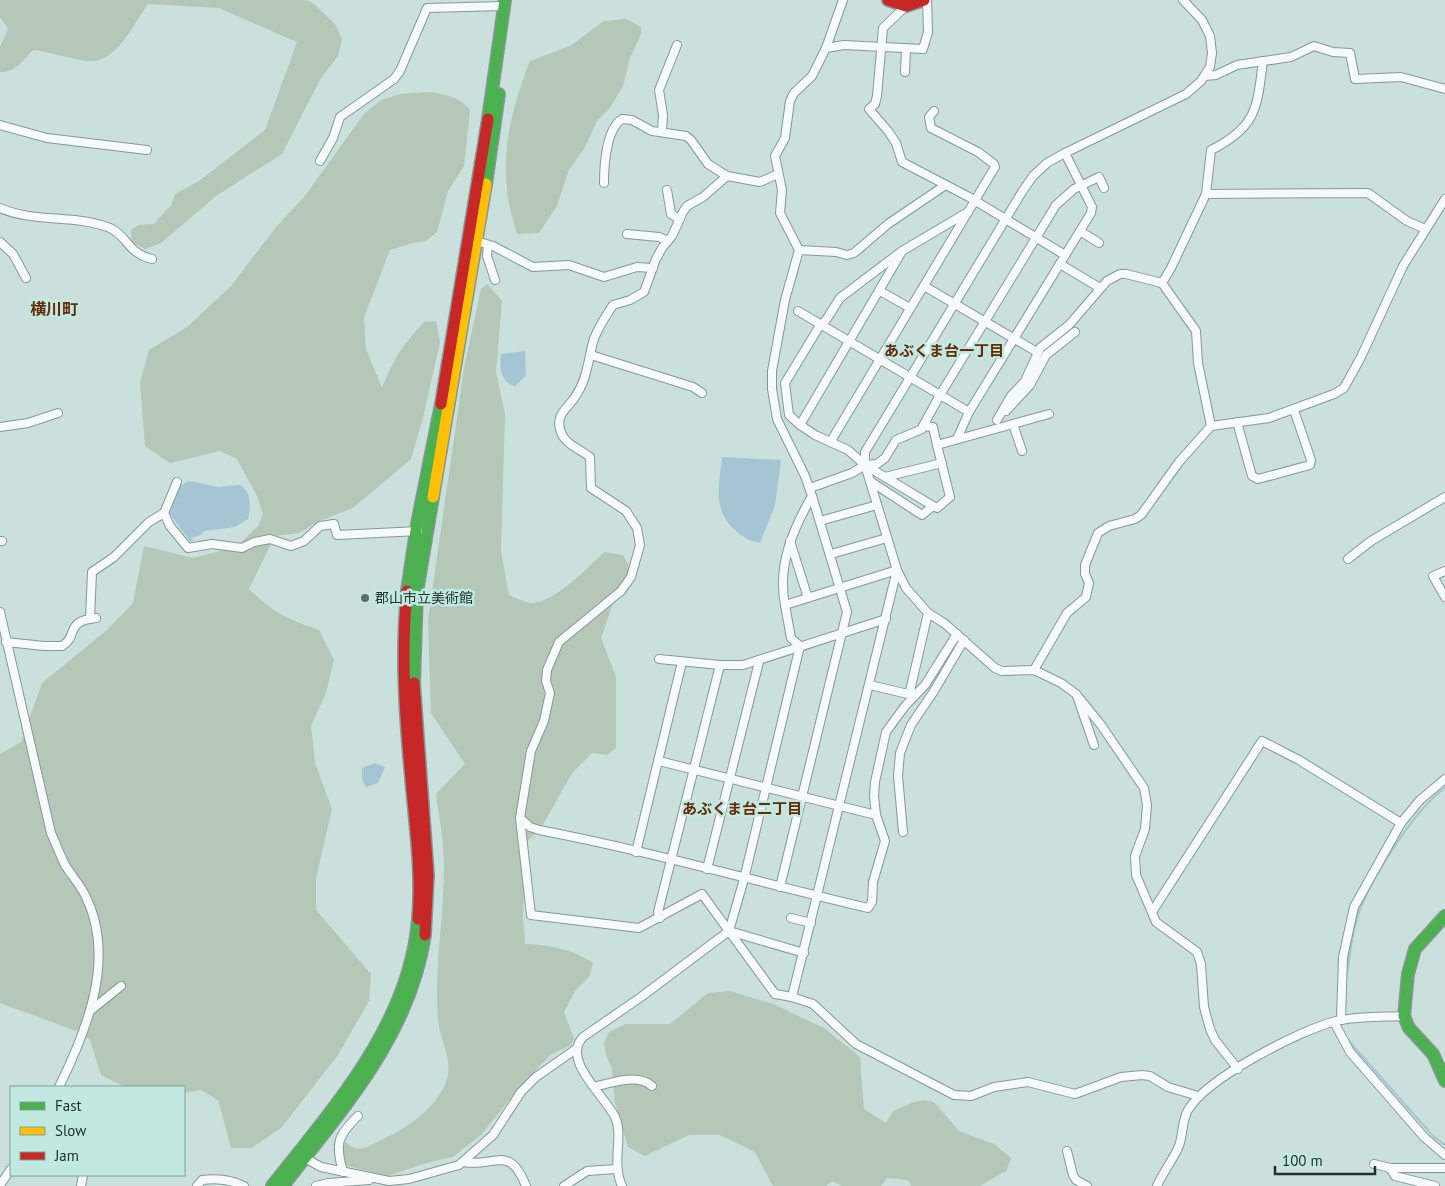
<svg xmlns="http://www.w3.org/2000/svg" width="1445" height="1186" font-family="'PT Sans','Noto Sans JP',sans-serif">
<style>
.green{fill:#b5c7b6}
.water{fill:#a5c4d4}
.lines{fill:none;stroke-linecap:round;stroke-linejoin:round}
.stream{stroke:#a5c4d4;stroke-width:2}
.street-casing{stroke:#869895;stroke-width:10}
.fast-casing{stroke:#869895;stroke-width:14}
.slow-casing{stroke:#869895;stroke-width:14}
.jam-casing{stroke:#869895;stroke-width:14}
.street{stroke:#f7fafa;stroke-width:8}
.fast{stroke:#4caf50;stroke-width:11}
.slow{stroke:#ffc107;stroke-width:11}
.jam{stroke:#c62828;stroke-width:11}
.poi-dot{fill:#5c6e6b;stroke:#c0e9e2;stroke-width:2}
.labels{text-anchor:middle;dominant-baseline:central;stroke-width:5;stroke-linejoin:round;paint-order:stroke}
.poi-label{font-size:14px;fill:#21312e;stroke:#c0e9e2;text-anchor:start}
.neighbourhood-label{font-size:15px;font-weight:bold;fill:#682907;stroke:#c0e9e2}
.quarter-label{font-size:16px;font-weight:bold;fill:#682907;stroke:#c0e9e2}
</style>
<rect width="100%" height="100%" fill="#c9e0dc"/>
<g class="green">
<path d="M0 0H306L313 3 335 24 342 39 338 56 321 78 282 154 216 196 161 243 145 249 132 242 131 230 138 225 154 224 171 205 175 194 199 181 265 130 297 42 219 8 148 4C135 22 119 57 95 61 83 63 48 51 33 50 23 60 16 73 0 72V47L8 29 0 17Z"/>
<path d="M626 19 641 27V34L630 58 623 86 610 108 597 121 585 147 569 170 557 206 539 233 517 234C513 219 508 204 507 189 502 144 514 102 530 61L570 46 604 21Z"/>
<path d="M427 92C445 94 458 96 470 110L464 166 448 191 437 232 426 241 413 243 390 250 364 317 366 349 382 388C395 357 401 347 424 322L436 321 440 342 423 418 411 459 353 508 319 521 299 533 275 536 249 589C272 612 288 620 319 630L334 660 326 693 311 726 315 763 332 809 316 878V910L371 974 369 1001 338 1055 281 1128 251 1148H231L218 1100 201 1090 184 1093V1087H125L101 1075 90 1040 79 1032 0 1003V754L21 742 42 683 107 630 133 603 144 546 193 558 236 547 258 526 263 514 257 496 237 459 220 451 170 463 145 446 140 382 149 350 187 327 230 287 277 226 304 197 364 114 381 100 400 94Z"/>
<path d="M487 284 502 301 496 372 505 414 501 551 509 595C515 598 524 602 531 603 553 604 590 566 604 552L623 555 630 568 617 592 601 638 616 677V748L607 755 592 753 572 773 540 830 525 843 523 916 525 944C548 944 574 950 593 963L589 977 575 991 564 1012 574 1039 570 1046 551 1054 513 1095 482 1134 453 1157 426 1163 388 1176 347 1166 343 1156V1145L346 1142C358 1155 369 1146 383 1139 408 1128 439 1106 447 1079 453 1059 440 1040 438 1020 434 968 444 917 444 865 444 842 439 817 436 794L465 764 431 713 428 620 464 368 481 289Z"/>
<polygon points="730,991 773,1004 824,1028 860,1057 864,1109 886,1123 893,1111 914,1102 925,1100 934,1102 959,1131 994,1144 1011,1158 1006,1171 980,1186 911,1186 908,1180 887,1178 881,1186 842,1186 832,1181 826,1186 773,1186 755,1152 720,1135 689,1135 645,1156 628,1147 615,1103 612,1068 606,1055 604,1043 609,1032 625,1024 670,1024 708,993"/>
</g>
<g class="water">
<path d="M525 351 526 376 515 386C501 383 499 367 501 354Z"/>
<path d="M722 457 781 460 775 505 760 543C750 541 744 538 736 531 712 510 719 486 722 457Z"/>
<path d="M190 481 218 487 240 485C252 493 251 507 248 519L235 527 204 531 201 535 191 538 194 541H190L170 514C173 500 175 485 190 481Z"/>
<polygon points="375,763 385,767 378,783 366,787 362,779 362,768"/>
</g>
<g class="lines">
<g class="stream">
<path d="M1346 979C1350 956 1352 929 1361 907 1374 874 1416 808 1445 788"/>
<polyline points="1347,1039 1433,1136 1445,1145"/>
</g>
<g class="street-casing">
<g id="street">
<polyline points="1183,0 1202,20 1210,36 1212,53 1210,67 1201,81 1186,94 1065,153 1047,163 1033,176 1022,192 865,452 865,465 897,570 906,588 928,613 944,623 995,668 1002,671 1034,670 1061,683 1076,694 1101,725 1144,788 1147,805 1145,829 1135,856 1136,875 1156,922 1197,952 1201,964 1204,1007 1210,1029 1215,1040 1238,1069"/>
<polyline points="906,6 883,28 877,96 875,104 869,109 888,131 896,143 902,162 969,197 1065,255"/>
<polyline points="826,48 844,45 923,49 928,32 927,0"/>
<polyline points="905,72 906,49"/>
<polyline points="1205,76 1216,75 1237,65 1291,57 1314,46 1333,52 1350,53 1355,79 1401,77 1445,89"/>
<polyline points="0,125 47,138 147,150"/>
<polyline points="662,131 663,115 659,90 677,45"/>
<polyline points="320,161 333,138 340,117 394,79 400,71 427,8 504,6"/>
<path d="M778 174 760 182 727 176 703 197 687 206 683 212 672 236 662 248 656 259 644 292 630 300 613 305C605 317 597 329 593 342 588 361 587 380 575 397 568 408 556 414 560 429 563 444 580 449 590 457L591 488 626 511 637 528 640 545 631 577 621 591 559 642 547 670 546 681 550 693 544 721 531 751 520 818 531 915 639 928 702 894 775 994 792 997 813 1004 856 1044 954 1095 971 1096 994 1087 1028 1082 1075 1094 1121 1077 1142 1075 1150 1076 1168 1087 1198 1096"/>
<path d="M604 183C604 166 606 129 622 119L632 120 652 131 686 136 691 140 708 164 727 176"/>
<polyline points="667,190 671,214 679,219"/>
<polyline points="1206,194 1368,193 1407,221 1425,229"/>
<path d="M0 208C34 223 75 214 110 228 128 236 127 253 152 259"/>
<polyline points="1080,231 1099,243"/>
<polyline points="627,234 659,237 668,241"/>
<polyline points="473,240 493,246 533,267 569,265 604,277 637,267 653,268"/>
<polyline points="0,242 13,254 26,278"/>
<polyline points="488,245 487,256 495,280"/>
<polyline points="799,250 836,252 847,255 854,253 888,224 944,186"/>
<polyline points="901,253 800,425 815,435 848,450 865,465 933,506"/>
<polyline points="1060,264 1100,288"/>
<polyline points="924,286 1037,352"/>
<polyline points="880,291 910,308"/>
<polyline points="798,311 969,412"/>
<polyline points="591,355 693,387 702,393"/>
<polyline points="1006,411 1030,385 1046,355 1075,332"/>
<polyline points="997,420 1011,396 1025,381 1040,348 1069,325 1107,281 1120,274 1126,274 1162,283"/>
<polyline points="1237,422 1252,476 1258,479 1310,465 1311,460 1294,410"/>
<polyline points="1013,424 1022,451"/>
<polyline points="800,425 789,415 785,383 819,327 826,320 840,298 902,251 968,212 995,167 994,164 978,152 931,128 929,117 934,111"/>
<polyline points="923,426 940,395 1056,205 1074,189 1099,177 1104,188"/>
<polyline points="1211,426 1269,418 1334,394 1344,388 1361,357 1403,266 1445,199"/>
<polyline points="0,427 28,423 58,413"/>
<polyline points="957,439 969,412 1091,213 1092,207 1065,153"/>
<polyline points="831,441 968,212"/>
<polyline points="885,477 942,463"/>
<polyline points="870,481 922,515 933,506 937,508 950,497 937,445 1049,414"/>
<polyline points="810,488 852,473 865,465 877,464 885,458 896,440 922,429 923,426 933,427 937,445"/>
<polyline points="164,513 170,526 188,548 212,544 242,548 254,542 270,539 291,546 304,541 320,526 334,524 337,535 419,531"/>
<polyline points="820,521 877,505"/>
<polyline points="0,541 2,541"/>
<polyline points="790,541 808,598"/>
<polyline points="831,554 887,538"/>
<polyline points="1348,559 1371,541 1445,497"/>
<polyline points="1445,571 1433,576 1445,597"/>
<path d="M785 605C777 566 793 529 812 496L805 476 777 419 772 389V371L785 300 799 250 780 213 782 190 775 156 785 138 790 101 794 93 812 76 826 48 843 0"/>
<path d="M0 612 51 833C56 844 60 855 65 865 72 876 81 886 86 897 116 959 87 1030 59 1087"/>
<polyline points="90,619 92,572 114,557 149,522 164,513 177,482"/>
<path d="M6 642 44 646H62C79 636 64 621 96 618"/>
<polyline points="800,646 791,638 785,605 897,570"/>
<polyline points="659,659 720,665 743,665 886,619"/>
<path d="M1034 670 1067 613 1086 597 1089 583 1085 574V565L1098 533 1109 526 1135 519 1141 515 1179 462 1211 426 1198 363 1196 331 1162 283 1171 268 1206 194 1211 150C1257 127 1257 108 1263 61"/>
<polyline points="870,685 908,694 910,691 913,693"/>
<polyline points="910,691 928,613"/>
<polyline points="1077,696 1094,745"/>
<polyline points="659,761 876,815"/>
<path d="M520 818 530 827 539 830C649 851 758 882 868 908L872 902 873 882 885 841 876 815 874 796 875 782 886 732 905 706 925 685 957 634"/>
<polyline points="903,832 898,776 900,753 911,725 934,691 964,640"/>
<polyline points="636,852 682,662"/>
<polyline points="707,869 759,662"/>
<polyline points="780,887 847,612 812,496"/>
<polyline points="1152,912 1262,741 1299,760 1401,823"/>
<polyline points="660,918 658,912 660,904 720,665"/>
<polyline points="791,918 811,923"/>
<polyline points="729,931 804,953"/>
<polyline points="792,997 897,570"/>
<polyline points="90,1011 121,986"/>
<polyline points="1341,1020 1343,957 1354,907 1401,823 1420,800 1445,779"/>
<polyline points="1334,1022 1350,1052 1424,1137 1445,1155"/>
<path d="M594 1087C610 1083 637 1073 652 1086"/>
<polyline points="1067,1151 1073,1175 1076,1180 1087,1186"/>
<polyline points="301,1156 321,1167 389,1181 409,1179 459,1165 493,1135 521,1092 536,1077 576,1049"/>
<path d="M464 1162C494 1168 509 1143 526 1186"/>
<polyline points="1374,1164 1390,1168 1445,1168"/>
<polyline points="1390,1168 1395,1176 1435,1186"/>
<path d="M343 1172C335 1144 337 1136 358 1116"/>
<polyline points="0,1185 11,1169"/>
<polyline points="81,1186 83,1175"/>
<path d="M197 1186 202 1180C217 1178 230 1179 244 1186"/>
<polyline points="316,1186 328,1183 369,1180"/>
<polyline points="564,1186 587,1171 616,1169"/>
<path d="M622 1186C611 1162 624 1136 615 1117 605 1096 561 1060 583 1037L641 997 729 931 744 879 800 646"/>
<path d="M1157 1186C1163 1172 1173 1160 1179 1146 1183 1135 1182 1120 1188 1110 1207 1078 1300 1030 1336 1021 1358 1016 1382 1017 1404 1016"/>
</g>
</g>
<g class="fast-casing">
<g id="fast">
<polyline points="488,119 505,0"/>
<polyline points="486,184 499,94"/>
<polyline points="407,591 417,524 441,404"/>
<polyline points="414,683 417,592 433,497"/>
<polyline points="1445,916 1415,949 1408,974 1404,1016 1409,1028 1433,1054 1445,1081"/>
<path d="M272 1186C334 1107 410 1024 418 919"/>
<path d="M283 1186C343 1107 409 1037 425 935"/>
</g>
</g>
<g class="slow-casing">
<polyline id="slow" points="433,497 486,184"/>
</g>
<g class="jam-casing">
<g id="jam">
<polyline points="888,0 906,6 924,0"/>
<polyline points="441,404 488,119"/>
<path d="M407 591C401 654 405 716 411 778 415 825 422 872 418 919"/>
<polyline points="414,683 428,875 425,935"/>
</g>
</g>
<use href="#street" class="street"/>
<use href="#fast" class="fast"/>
<use href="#slow" class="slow"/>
<use href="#jam" class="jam"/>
</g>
<circle class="poi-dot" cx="365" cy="598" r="5"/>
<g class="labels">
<g class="poi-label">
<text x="375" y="598">郡山市立美術館</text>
</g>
<g class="neighbourhood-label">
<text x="944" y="350">あぶくま台一丁目</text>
<text x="742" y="808">あぶくま台二丁目</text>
</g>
<g class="quarter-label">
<text x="54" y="309">横川町</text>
</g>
</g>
<rect x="10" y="1086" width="175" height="90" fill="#c0e9e2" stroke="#809f9a"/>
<rect x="20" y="1102" width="25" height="8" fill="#4caf50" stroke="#809f9a"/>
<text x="55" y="1111" font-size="15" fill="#21312e">Fast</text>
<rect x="20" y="1127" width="25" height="8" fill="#ffc107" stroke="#809f9a"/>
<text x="55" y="1136" font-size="15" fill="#21312e">Slow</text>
<rect x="20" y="1152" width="25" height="8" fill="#c62828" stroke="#809f9a"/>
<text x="55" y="1161" font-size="15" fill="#21312e">Jam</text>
<path d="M1275 1166v8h100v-8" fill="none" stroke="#21312e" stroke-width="2.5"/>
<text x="1282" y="1166" font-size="15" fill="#21312e" stroke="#c0e9e2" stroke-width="4" paint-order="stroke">100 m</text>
</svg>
